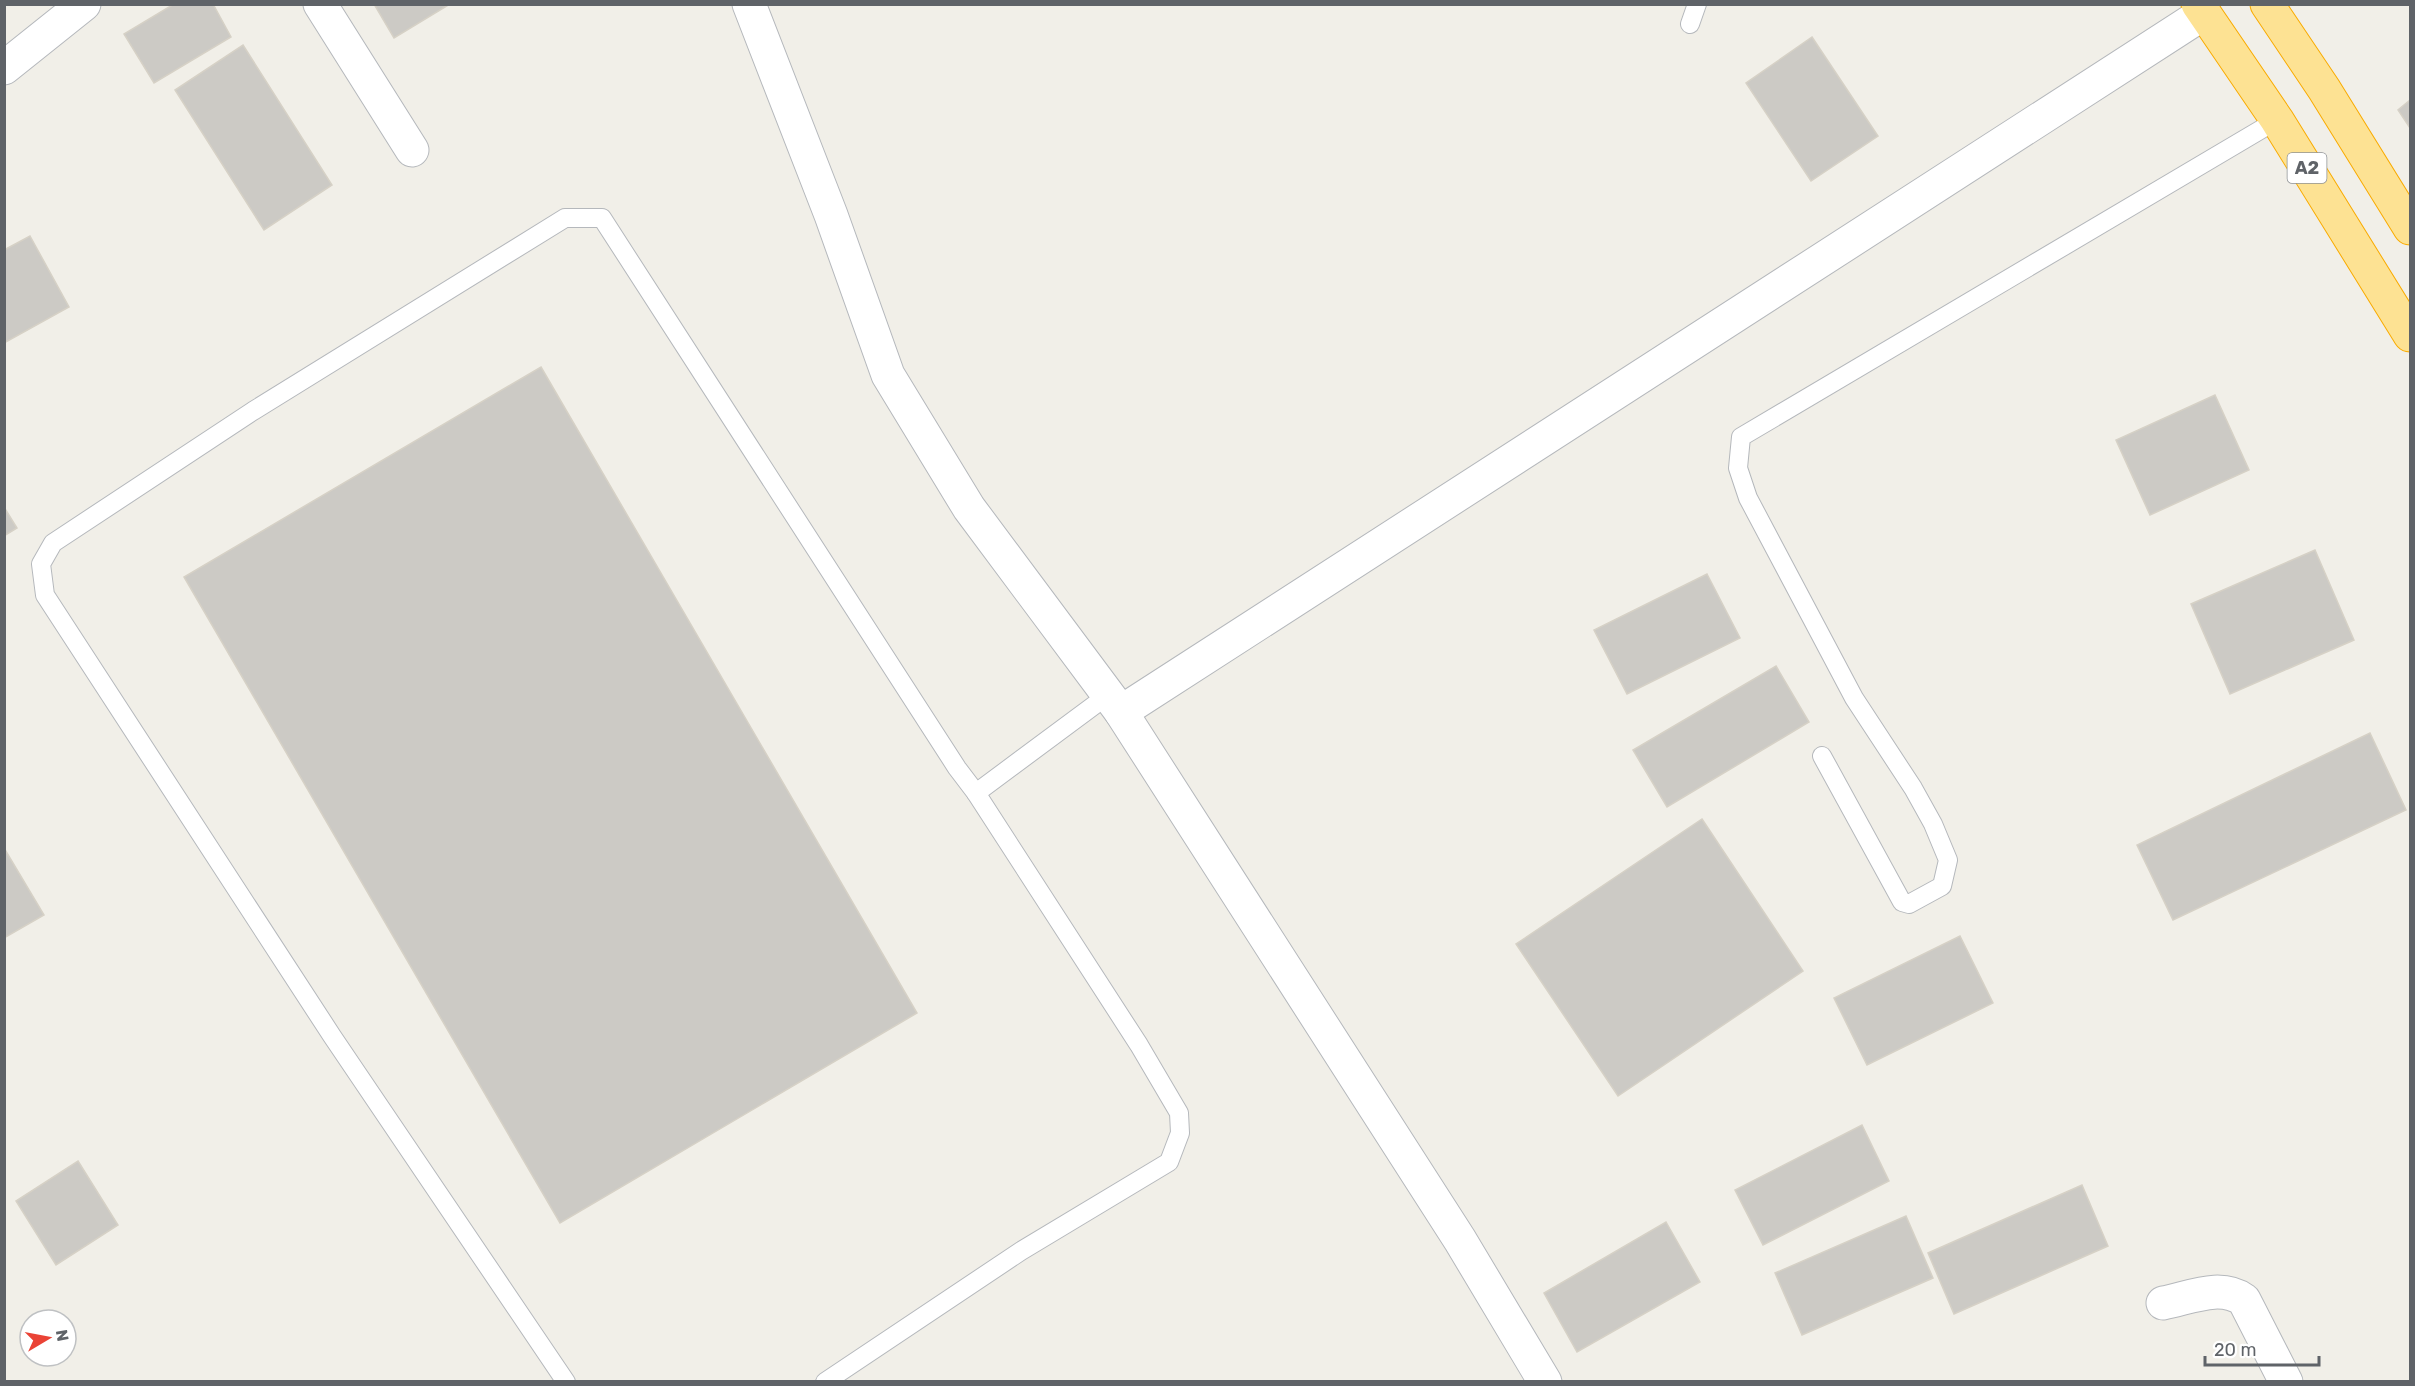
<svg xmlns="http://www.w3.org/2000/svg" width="2415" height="1386" font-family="Rubik,sans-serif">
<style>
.building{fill:#cccac5;stroke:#d6d1c6;stroke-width:1.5}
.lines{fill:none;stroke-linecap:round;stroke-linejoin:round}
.lane-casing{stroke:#b5b8bc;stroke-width:20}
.street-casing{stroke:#b5b8bc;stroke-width:35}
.highway-casing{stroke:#f9ab00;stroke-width:35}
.lane{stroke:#fff;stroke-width:18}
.street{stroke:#fff;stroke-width:33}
.highway{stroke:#fde293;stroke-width:33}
.labels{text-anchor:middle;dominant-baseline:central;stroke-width:5;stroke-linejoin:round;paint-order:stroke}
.shield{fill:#fff;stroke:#8f9295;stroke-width:1.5}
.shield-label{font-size:18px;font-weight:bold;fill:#5f6368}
</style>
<rect width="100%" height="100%" fill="#f1efe8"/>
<g class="building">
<polygon points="174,4 213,4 231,37 154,83 124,34"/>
<polygon points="374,4 450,4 394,38"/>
<polygon points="1812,37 1878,136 1811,181 1746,83"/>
<polygon points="243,45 332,185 264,230 175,90"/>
<polygon points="2410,100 2410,128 2398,110"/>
<polygon points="30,236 69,307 4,343 4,250"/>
<polygon points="541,367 917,1013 560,1223 184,577"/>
<polygon points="2215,395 2249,470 2150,515 2116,440"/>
<polygon points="4,507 17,528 4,536"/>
<polygon points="2315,550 2354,640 2230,694 2191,604"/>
<polygon points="1707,574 1740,638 1627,694 1594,630"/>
<polygon points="1776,666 1809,722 1667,807 1633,750"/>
<polygon points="2370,733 2406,810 2173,920 2137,845"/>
<polygon points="1702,819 1803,971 1618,1096 1516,944"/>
<polygon points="4,848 44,915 4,938"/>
<polygon points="1960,936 1993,1003 1867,1065 1834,998"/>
<polygon points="1862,1125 1889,1181 1763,1245 1735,1190"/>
<polygon points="78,1161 118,1225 56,1265 16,1201"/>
<polygon points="2082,1185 2108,1246 1954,1314 1928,1253"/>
<polygon points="1906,1216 1933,1278 1802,1335 1775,1273"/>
<polygon points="1666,1222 1700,1282 1577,1352 1544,1293"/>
</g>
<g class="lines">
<g class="lane-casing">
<g id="lane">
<polyline points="1690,24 1697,4"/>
<polyline points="1822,756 1902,902 1909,904 1942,886 1948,860 1933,824 1913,788 1854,698 1748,498 1738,468 1741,437 2277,120"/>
<polyline points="566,1382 332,1036 45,595 41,564 53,543 253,411 565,218 602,218 957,768 976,793 1108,695"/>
<polyline points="825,1382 1021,1251 1169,1162 1180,1133 1179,1113 1139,1045 976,793"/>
</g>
</g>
<g class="street-casing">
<g id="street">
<polyline points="320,4 412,150"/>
<polyline points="749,4 831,215 888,375 969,508 1121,712 1460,1240 1545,1382"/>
<polyline points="4,68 84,4"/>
<polyline points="1121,712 2204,13"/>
<path d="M2163 1303C2190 1298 2220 1283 2244 1300L2286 1382"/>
</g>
</g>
<g class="highway-casing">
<g id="highway">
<polyline points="2198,4 2277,120 2410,335"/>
<polyline points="2267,4 2324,89 2410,228"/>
</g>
</g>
<use href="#lane" class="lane"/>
<use href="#street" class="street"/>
<use href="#highway" class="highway"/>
</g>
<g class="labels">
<rect class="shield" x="2287.5" y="153" width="39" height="30" rx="4.5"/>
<g class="shield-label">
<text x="2307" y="168">A2</text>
</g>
</g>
<rect width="2415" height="1386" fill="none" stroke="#5f6368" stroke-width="12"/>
<g transform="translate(48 1338) rotate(80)"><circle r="28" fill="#ffffff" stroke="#bfc1c3" stroke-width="1.5"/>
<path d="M0-4.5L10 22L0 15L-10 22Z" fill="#ea4335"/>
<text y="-9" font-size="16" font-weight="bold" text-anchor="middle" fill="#5f6368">N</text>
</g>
<path d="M2205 1356v9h114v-9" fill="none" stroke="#5f6368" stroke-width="3"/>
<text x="2214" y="1356" font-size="18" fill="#5f6368" stroke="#ffffff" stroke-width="4.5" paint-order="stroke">20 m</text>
</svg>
